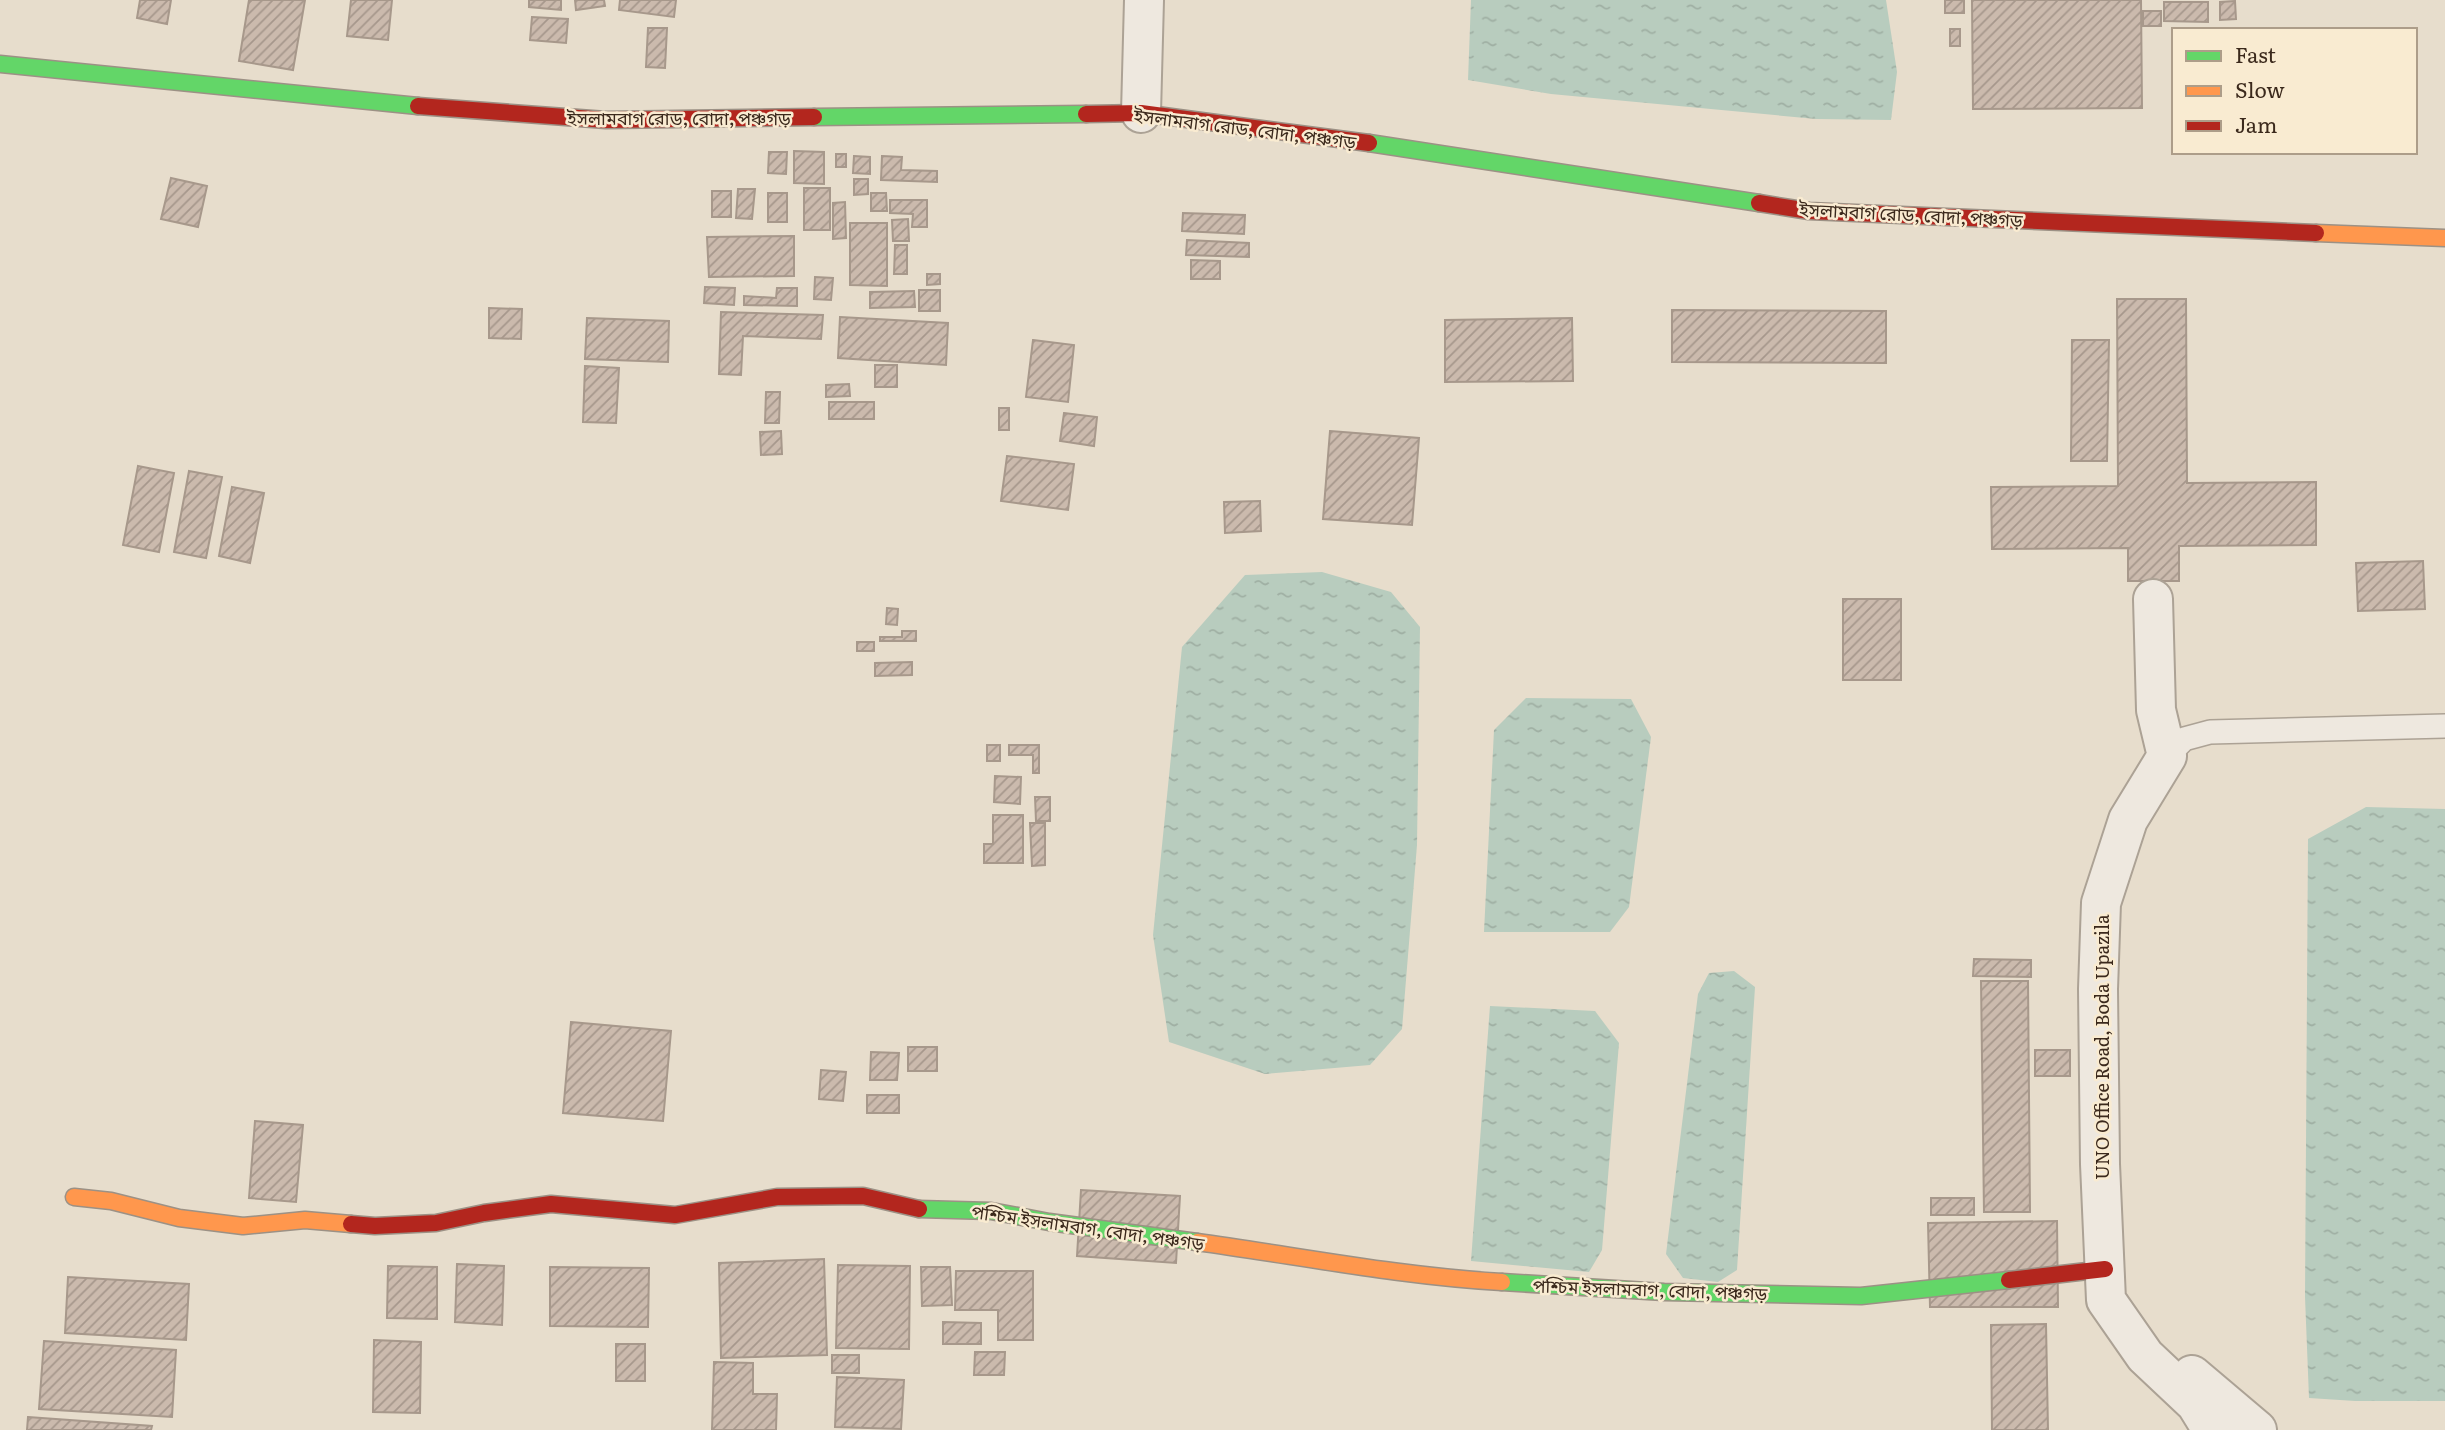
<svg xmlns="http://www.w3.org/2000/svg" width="2445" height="1430" font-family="Literata,'Noto Sans Bengali',serif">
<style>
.water{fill:url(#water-ripples)}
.building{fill:url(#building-hatch);stroke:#a7988b;stroke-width:2}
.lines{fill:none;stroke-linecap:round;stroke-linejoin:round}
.lane-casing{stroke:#aca295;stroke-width:26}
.street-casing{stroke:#aca295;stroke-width:42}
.fast-casing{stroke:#9c9185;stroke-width:19}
.slow-casing{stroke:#9c9185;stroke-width:19}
.jam-casing{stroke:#9c9185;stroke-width:19}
.lane{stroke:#eee8df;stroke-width:23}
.street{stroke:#eee8df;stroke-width:38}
.fast{stroke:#63d668;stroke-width:16}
.slow{stroke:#ff974d;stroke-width:16}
.jam{stroke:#b3261e;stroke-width:16}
.labels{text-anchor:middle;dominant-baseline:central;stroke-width:5;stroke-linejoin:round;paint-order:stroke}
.street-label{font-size:18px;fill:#3b291c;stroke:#f9ebd1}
</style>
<defs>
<pattern id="water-ripples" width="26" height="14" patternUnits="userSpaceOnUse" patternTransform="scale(1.75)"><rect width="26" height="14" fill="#b8ccbe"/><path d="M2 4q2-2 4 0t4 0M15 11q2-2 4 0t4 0" fill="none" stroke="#9fafa3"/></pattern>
<pattern id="building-hatch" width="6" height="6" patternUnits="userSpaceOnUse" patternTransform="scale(1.75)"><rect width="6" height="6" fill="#cbbaad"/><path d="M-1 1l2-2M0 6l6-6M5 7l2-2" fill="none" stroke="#a6978c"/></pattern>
</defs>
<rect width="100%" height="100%" fill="#e7ddcc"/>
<g class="water">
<polygon points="1471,0 1886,0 1897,72 1891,120 1816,119 1551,94 1468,80"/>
<polygon points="1322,572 1391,592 1420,627 1417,845 1402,1029 1370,1065 1265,1074 1169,1042 1153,935 1182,647 1245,575"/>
<polygon points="1526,698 1631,699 1651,737 1629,907 1610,932 1484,932 1494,730"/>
<polygon points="2366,807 2445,809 2445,1401 2355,1401 2309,1398 2305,1297 2308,839"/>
<polygon points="1734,971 1755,987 1737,1270 1718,1282 1683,1278 1666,1254 1698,994 1709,973"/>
<polygon points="1490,1006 1595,1011 1619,1043 1602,1250 1589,1272 1471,1261"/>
</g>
<g class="building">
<polygon points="140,0 171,0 167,24 137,18"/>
<polygon points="249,0 305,0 293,70 239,61"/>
<polygon points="351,0 392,0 388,40 347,36"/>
<polygon points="529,0 561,0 561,10 529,7"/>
<polygon points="575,0 604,0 605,6 576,10"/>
<polygon points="620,0 676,0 674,17 619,10"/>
<rect x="1945" y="0" width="19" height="13"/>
<polygon points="1972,0 2141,0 2142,108 1973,109"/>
<polygon points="2235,1 2236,19 2220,20 2220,2"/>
<polygon points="2164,2 2208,2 2208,22 2164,21"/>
<rect x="2143" y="11" width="18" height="15"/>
<polygon points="532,17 568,19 566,43 530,40"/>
<polygon points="648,28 667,28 665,68 646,67"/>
<rect x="1950" y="29" width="10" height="17"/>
<polygon points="794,151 824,152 824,184 794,183"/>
<polygon points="769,152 787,152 786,174 768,173"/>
<rect x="836" y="154" width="10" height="13"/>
<polygon points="854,156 870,157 870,174 853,173"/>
<polygon points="882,156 902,157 901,170 937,171 937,182 881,180"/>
<polygon points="171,178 207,186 198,227 161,219"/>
<polygon points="854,179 868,179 868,194 854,195"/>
<rect x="804" y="188" width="26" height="42"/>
<polygon points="738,189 755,189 752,219 736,218"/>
<rect x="712" y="191" width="19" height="26"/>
<rect x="768" y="193" width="19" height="29"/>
<polygon points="871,193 886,193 887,211 871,211"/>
<polygon points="890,200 927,200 927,227 912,227 913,214 890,213"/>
<polygon points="845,202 846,238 833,239 833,203"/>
<polygon points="1183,213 1245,215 1244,234 1182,231"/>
<polygon points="908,219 909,241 893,241 892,220"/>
<polygon points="850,223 887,223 887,286 850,285"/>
<polygon points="794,236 794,276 709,277 707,237"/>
<polygon points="1187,240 1249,243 1249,257 1186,255"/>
<polygon points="895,245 907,245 907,274 894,274"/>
<polygon points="1191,260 1220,261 1220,279 1191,279"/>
<polygon points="927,274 940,274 940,284 927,285"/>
<polygon points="815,277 833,278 831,300 814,299"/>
<polygon points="705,287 735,288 734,305 704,303"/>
<polygon points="777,288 797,288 797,306 744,305 744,296 776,298"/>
<rect x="919" y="290" width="21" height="21"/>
<polygon points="914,291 915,307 870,308 870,292"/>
<polygon points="2117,299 2186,299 2187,483 2316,482 2316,545 2179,546 2179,581 2128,581 2128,548 1992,549 1991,487 2118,486"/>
<polygon points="489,308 522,309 521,339 489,338"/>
<polygon points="1672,310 1886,311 1886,363 1672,362"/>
<polygon points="721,312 823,315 821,339 743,336 741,375 719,374"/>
<polygon points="840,317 948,323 946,365 838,358"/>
<polygon points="587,318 669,321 668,362 585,359"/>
<polygon points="1572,318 1573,381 1445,382 1445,320"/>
<polygon points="1033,340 1074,345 1068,402 1026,397"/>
<polygon points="2072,340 2109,340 2107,461 2071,461"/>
<rect x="875" y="365" width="22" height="22"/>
<polygon points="585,366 619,368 616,423 583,422"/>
<polygon points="849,384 850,396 826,397 826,385"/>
<polygon points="766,392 780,392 779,423 765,423"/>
<rect x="829" y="402" width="45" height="17"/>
<rect x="999" y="408" width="10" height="22"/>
<polygon points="1064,413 1097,417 1094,446 1060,441"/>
<polygon points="781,431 782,454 761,455 760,432"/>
<polygon points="1330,431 1419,438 1412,525 1323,519"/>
<polygon points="1007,456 1074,464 1068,510 1001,501"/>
<polygon points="138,466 174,473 159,552 123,545"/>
<polygon points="189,471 222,477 206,558 174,552"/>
<polygon points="232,487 264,493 250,563 219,556"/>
<polygon points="1260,501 1261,531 1225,533 1224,502"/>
<polygon points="2423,561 2425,609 2358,611 2356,563"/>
<rect x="1843" y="599" width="58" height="81"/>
<polygon points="887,608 898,609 897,625 886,624"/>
<polygon points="902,631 916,631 916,641 880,641 880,637 902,637"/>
<rect x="857" y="642" width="17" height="9"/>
<polygon points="912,662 912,675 875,676 875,663"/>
<rect x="987" y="745" width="13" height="16"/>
<polygon points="1009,745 1039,745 1039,773 1033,773 1033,755 1009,755"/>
<polygon points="995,776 1021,777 1020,804 994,802"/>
<polygon points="1035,797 1050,797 1050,821 1036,821"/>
<polygon points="993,815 1023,815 1023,863 984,863 984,844 993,844"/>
<polygon points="1030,823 1045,823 1045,865 1032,866"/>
<polygon points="1974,959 2031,960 2031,977 1973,976"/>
<polygon points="1981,981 2028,981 2030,1212 1984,1212"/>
<polygon points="571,1022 671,1031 663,1121 563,1113"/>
<rect x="908" y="1047" width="29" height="24"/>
<rect x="2035" y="1050" width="35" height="26"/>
<polygon points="871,1052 899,1053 897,1080 870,1080"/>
<polygon points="821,1070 846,1072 843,1101 819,1099"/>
<rect x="867" y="1095" width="32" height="18"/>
<polygon points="255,1121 303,1125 296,1202 249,1198"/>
<polygon points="1081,1190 1180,1196 1176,1263 1077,1256"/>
<rect x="1931" y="1198" width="43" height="17"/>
<polygon points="2057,1221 2058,1307 1930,1307 1928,1223"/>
<polygon points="824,1259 827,1355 721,1358 719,1263"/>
<polygon points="457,1264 504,1266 502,1325 455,1322"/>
<polygon points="838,1265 910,1266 909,1349 836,1348"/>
<polygon points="388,1266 437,1267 437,1319 387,1318"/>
<polygon points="550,1267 649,1268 648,1327 550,1326"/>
<polygon points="921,1267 950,1267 952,1305 922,1306"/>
<polygon points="956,1271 1033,1271 1033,1340 998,1340 998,1310 955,1310"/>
<polygon points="68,1277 189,1284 186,1340 65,1333"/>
<polygon points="943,1322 981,1323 981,1344 943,1344"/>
<polygon points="2046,1324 2048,1430 1992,1430 1991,1325"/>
<polygon points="374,1340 421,1342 420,1413 373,1412"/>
<polygon points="44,1341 176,1350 172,1417 39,1409"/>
<rect x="616" y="1344" width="29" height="37"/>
<polygon points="975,1352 1005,1352 1004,1375 974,1375"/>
<rect x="832" y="1355" width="27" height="18"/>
<polygon points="714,1362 753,1363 753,1394 777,1394 776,1430 712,1430"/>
<polygon points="837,1377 904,1380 901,1429 835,1427"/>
<polygon points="28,1417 152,1426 151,1430 27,1430"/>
</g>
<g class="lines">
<g class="lane-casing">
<polyline id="lane" points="2167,756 2184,739 2210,732 2445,726"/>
</g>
<g class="street-casing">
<g id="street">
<polyline points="1141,113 1144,0"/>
<polyline points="2153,599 2156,710 2167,756 2128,820 2101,903 2098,989 2100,1164 2106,1300 2145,1356 2196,1404 2212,1430"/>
<polyline points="2192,1375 2257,1430"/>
</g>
</g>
<g class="fast-casing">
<g id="fast">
<polyline points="0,64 418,106"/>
<polyline points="814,117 1086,114"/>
<polyline points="1369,143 1759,203"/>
<polyline points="919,1209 991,1211 1049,1222 1197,1242"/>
<polyline points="1502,1282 1664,1292 1861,1296 2009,1280"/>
</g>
</g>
<g class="slow-casing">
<g id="slow">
<polyline points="2316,233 2445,238"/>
<polyline points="74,1197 111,1201 179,1218 243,1226 305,1220 351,1224"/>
<path d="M1197 1242C1299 1256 1399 1276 1502 1282"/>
</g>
</g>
<g class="jam-casing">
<g id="jam">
<polyline points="418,106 606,120 814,117"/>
<polyline points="1086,114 1141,113 1369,143"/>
<polyline points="1759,203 1809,211 2316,233"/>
<polyline points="351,1224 375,1226 436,1223 484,1213 551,1204 675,1215 777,1197 863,1196 919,1209"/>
<polyline points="2009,1280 2105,1269"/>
</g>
</g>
<use href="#lane" class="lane"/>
<use href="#street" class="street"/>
<use href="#fast" class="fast"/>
<use href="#slow" class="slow"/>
<use href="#jam" class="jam"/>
</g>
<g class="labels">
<g class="street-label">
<text x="679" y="117">ইসলামবাগ রোড, বোদা, পঞ্চগড়</text>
<text transform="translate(1245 128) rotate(7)">ইসলামবাগ রোড, বোদা, পঞ্চগড়</text>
<text transform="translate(1911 214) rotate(3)">ইসলামবাগ রোড, বোদা, পঞ্চগড়</text>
<text transform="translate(2101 1047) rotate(-90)">UNO Office Road, Boda Upazila</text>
<text transform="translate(1088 1227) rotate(8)">পশ্চিম ইসলামবাগ, বোদা, পঞ্চগড়</text>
<text transform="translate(1650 1289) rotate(2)">পশ্চিম ইসলামবাগ, বোদা, পঞ্চগড়</text>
</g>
</g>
<rect x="2172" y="28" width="245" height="126" fill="#f9ebd1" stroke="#ad9d89" stroke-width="2"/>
<rect x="2186" y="51" width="35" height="10" fill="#63d668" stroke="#ad9d89" stroke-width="2"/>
<text x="2235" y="63" font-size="21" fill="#3b291c">Fast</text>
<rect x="2186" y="86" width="35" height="10" fill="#ff974d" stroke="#ad9d89" stroke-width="2"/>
<text x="2235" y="98" font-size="21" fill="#3b291c">Slow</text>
<rect x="2186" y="121" width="35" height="10" fill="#b3261e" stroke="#ad9d89" stroke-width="2"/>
<text x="2235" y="133" font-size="21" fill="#3b291c">Jam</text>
</svg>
